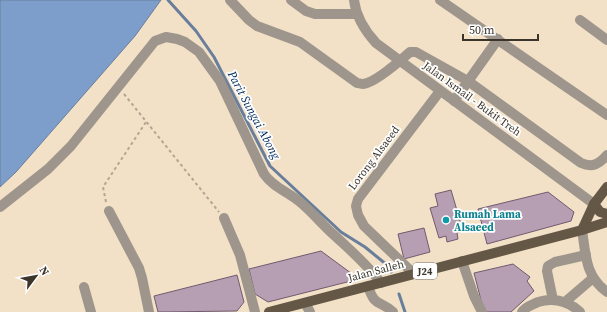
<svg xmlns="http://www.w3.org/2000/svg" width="607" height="312" font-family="'Source Serif 4',serif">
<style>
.water{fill:#7d9eca;stroke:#697e9a}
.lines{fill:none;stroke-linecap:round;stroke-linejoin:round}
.stream{stroke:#697e9a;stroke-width:3}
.building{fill:#b79fb3;stroke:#705b6d}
.path{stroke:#b3a591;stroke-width:2;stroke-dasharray:3 3;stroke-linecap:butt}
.minor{stroke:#9e968c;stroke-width:10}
.major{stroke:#645745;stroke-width:10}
.culture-dot{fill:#0f9aa8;stroke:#fff;stroke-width:1.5}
.labels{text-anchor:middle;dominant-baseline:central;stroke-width:3.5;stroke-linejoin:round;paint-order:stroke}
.shield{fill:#fff;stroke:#76716a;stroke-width:1}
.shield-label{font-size:10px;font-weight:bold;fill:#3b342a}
.street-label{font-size:11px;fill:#3b342a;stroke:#fff}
.culture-label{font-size:11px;font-weight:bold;fill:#0d838f;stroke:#fff;text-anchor:start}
.water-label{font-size:12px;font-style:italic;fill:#002b5f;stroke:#fff}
</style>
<rect width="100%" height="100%" fill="#f2e0c7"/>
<polygon class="water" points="0,0 161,0 135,36 16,172 0,187"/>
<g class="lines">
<g class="stream">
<polyline points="168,0 196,31 214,57 270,166 341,232 365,247 387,265 391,272"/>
<polyline points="399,294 405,312"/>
</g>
</g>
<g class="building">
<polygon points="451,190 463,231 457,233 458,239 447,242 446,236 439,238 430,208 438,206 435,194"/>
<polygon points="548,192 574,212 571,221 487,244 478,209"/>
<polygon points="424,228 430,252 404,259 398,234"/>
<polygon points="321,251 359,279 268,302 255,294 249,269"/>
<polygon points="513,264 530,277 527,281 534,291 511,312 486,312 483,308 474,273"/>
<polygon points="237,275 244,302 237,311 158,312 154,296"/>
</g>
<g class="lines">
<g class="path">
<polyline points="124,94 219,212"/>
<polyline points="106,202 103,187 146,122"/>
</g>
<g class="minor">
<path d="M230 0 249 20 257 26 300 42 357 83C359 83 361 84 363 84 375 83 401 60 410 52H416L468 81 581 163C593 168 599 164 607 155"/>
<polyline points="291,0 306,11 315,14 357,14"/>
<path d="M354 0C356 17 365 31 376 43L594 204"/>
<polyline points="440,0 607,115"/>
<polyline points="580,20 607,40"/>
<polyline points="454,101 498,39"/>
<path d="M0 207 48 169 71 146 155 41 166 37 177 39 185 42 199 52 220 81 264 174C273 187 288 192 300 202 312 212 322 224 333 234 350 250 367 264 381 283"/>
<polyline points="109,211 139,268 142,278 149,312"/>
<polyline points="224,218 240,255 255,312"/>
<path d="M582 230C586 255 585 276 607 292"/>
<polyline points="462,261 474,296 482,312"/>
<polyline points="414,274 364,226 358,215 356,206 358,199 440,91"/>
<path d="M368 286C375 308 379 299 393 312"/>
<polyline points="84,287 91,312"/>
<polyline points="553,300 547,271 548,266 555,262 586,255"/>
<polyline points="565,302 593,278"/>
<polyline points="305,303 310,312"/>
<path d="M522 312C526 306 532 305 538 302 555 297 568 301 580 312"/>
</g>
<g class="major">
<polyline points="594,204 600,212 607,214"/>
<polyline points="582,230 594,204 607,187"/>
<polyline points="269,312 582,230 607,222"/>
</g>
</g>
<circle class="culture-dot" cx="446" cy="220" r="4"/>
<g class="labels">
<rect class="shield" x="413" y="263" width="24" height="16" rx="3"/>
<g class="shield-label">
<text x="425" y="271">J24</text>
</g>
<g class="street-label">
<text transform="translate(472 99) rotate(36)">Jalan Ismail - Bukit Treh</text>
<text transform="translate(374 158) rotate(-53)">Lorong Alsaeed</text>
<text transform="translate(376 271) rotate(-15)">Jalan Salleh</text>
</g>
<g class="culture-label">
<text x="454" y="214">Rumah Lama<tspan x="454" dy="13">Alsaeed</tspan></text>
</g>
<g class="water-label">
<text transform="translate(254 115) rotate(62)">Parit Sungai Abong</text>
</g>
</g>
<g transform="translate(36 276) rotate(58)" stroke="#ffffff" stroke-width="3" paint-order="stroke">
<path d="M0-3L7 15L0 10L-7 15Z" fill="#3b342a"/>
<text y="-6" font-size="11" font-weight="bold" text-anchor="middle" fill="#3b342a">N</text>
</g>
<path d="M463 34v6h75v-6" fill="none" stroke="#3b342a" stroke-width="2"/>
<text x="469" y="34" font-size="12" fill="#3b342a" stroke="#ffffff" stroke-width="3" paint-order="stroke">50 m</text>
</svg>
